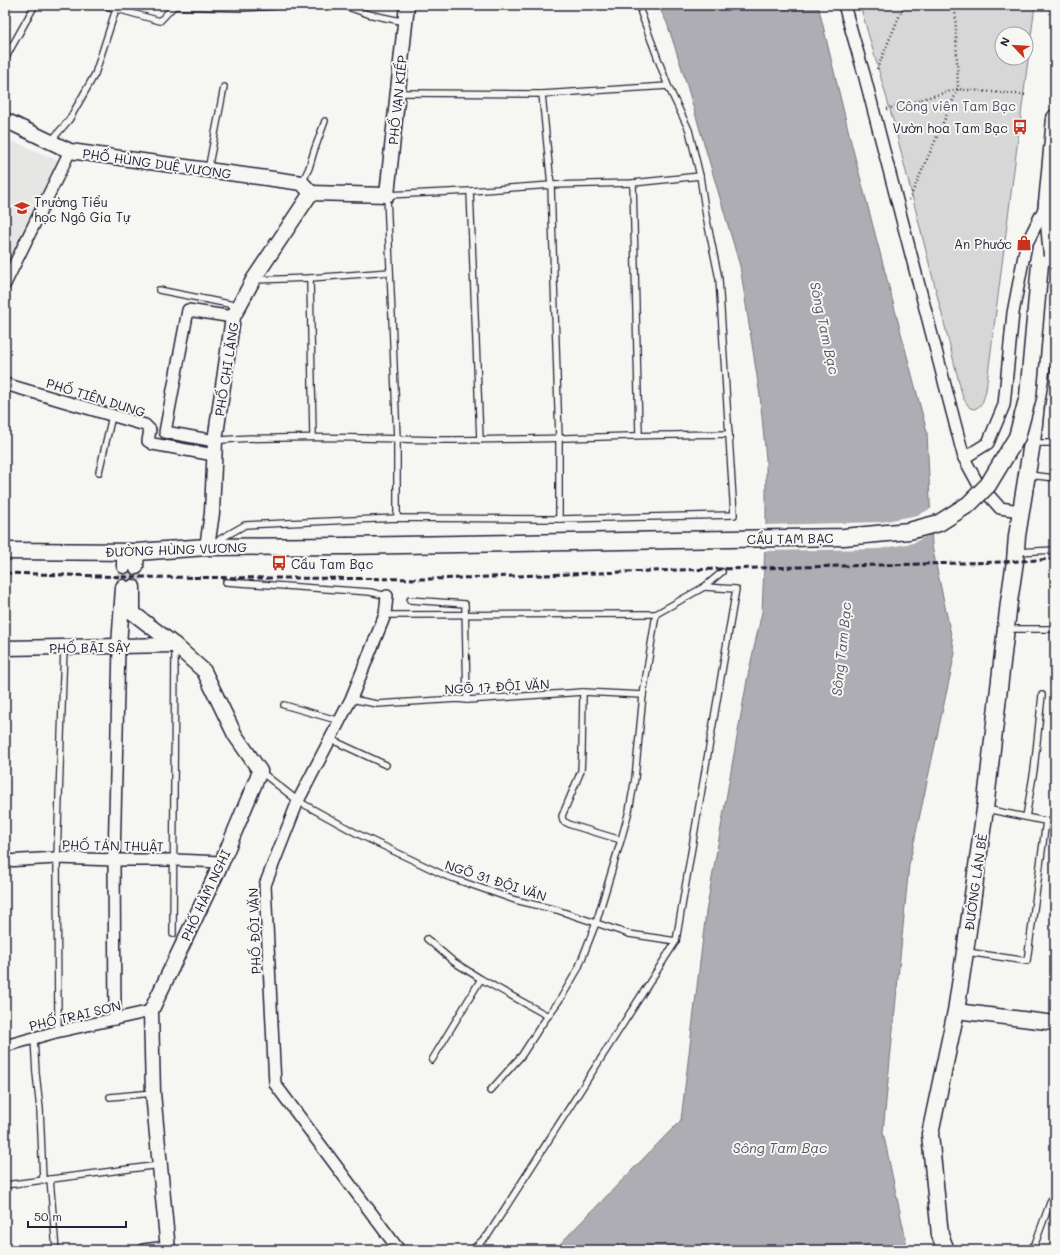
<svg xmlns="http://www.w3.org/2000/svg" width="1060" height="1255" font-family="Mali,sans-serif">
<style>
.built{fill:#e6e6e4}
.green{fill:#d7d7d7;stroke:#7c7c89;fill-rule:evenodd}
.water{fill:#adadb3;stroke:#757583}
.pier{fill:#f6f6f2}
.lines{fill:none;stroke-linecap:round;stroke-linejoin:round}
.tertiary-tunnel{stroke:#cccccd;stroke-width:14;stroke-dasharray:14 7;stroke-linecap:butt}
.service-casing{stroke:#22223b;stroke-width:8}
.minor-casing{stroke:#22223b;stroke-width:14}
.tertiary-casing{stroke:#22223b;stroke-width:17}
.secondary-casing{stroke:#22223b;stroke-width:19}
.path{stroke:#22223b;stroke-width:2.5;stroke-dasharray:1 3;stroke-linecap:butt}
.service{stroke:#f6f6f2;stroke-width:5.5}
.minor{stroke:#f6f6f2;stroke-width:11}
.tertiary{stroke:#f6f6f2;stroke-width:14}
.secondary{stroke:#f6f6f2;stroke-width:16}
.rail{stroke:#22223b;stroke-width:3;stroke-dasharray:6 3;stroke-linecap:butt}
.secondary-bridge-casing{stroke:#22223b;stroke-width:19;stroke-linecap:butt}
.secondary-bridge{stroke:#f6f6f2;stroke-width:16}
.labels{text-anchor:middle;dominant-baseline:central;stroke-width:4;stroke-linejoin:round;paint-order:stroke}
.street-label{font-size:13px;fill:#22223b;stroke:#f6f6f2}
.park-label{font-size:13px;fill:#4f4f62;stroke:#f6f6f2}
.poi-label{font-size:13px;fill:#22223b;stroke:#f6f6f2;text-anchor:end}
.water-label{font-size:14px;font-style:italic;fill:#535365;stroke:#f6f6f2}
</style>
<rect width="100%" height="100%" fill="#f6f6f2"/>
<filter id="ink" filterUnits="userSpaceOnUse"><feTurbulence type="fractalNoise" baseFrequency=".025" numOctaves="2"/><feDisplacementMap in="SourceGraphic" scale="8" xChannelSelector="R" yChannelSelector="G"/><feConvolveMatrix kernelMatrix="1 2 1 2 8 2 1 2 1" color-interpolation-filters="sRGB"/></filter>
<g filter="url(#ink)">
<polygon class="built" points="5,138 62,162 5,274"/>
<path class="green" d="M860 5H1035L986 390C984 398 983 406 974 409L970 408 963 398 893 120ZM1002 34H1026V58H1002Z"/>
<polygon class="water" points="658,5 818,5 852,146 927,432 932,546 955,653 909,865 883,1132 908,1250 554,1250 681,1120 706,912 748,675 762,612 766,523 766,459 760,396 740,266 683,72 667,23"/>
<polygon class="pier" points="932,508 933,533 913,543 879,549 763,551 764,525 881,522 918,515"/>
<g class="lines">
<g class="tertiary-tunnel">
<polyline points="123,587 124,566"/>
<polyline points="133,587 136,567"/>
</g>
<g class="service-casing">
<g id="service">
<polyline points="103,5 160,21 174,6 242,8 297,5"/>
<polyline points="342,5 368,14 405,22"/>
<polyline points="641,13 668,86"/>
<polyline points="5,60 11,48 35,5"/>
<polyline points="542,94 551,185 559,439 559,519"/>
<polyline points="51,141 69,120 95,74 116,9 116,6"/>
<polyline points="208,170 224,87"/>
<polyline points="302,183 309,168 314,151 325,121"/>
<polyline points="633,183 639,435"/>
<polyline points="470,191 480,440"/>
<polyline points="310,278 313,437"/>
<polyline points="254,280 310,278 390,272"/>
<polyline points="159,290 239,306"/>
<polyline points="1043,359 1055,361"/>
<path d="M216 441C236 438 256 438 276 438 331 436 385 439 439 440 536 440 633 435 729 434"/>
<polyline points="1034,443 1055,443"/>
<polyline points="99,472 112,416"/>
<polyline points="1029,475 1055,478"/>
<polyline points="397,518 397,439 387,195 470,191 551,185 633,183 700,176"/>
<polyline points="215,542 245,525 397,518 559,519 734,515 719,279 706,216 700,176 689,130 668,86 542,94 398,93"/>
<polyline points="1017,552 1055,550"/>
<polyline points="226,582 370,592 387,596"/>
<polyline points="410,600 465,604 467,700"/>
<polyline points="385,615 656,614"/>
<polyline points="1007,629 1055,629"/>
<polyline points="583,692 582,752 581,771 562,816 563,821 571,825 621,840"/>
<polyline points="351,699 377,704 458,699 467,700 583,692 643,695"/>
<polyline points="284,705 340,721"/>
<polyline points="330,739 386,765"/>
<polyline points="260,771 298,801 358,834 446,876 515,900 557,910 629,934 676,941"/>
<polyline points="986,809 1055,823"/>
<polyline points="1026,817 1034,770 1042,695"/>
<polyline points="173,934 175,649"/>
<polyline points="427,939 454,962 481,979 548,1016"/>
<polyline points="967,952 1027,961 1046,821"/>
<polyline points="57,1032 58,1024 57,858 64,647"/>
<polyline points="34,1038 36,1073 40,1109 43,1180"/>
<polyline points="432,1060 481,979"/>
<polyline points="490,1091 522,1055 540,1027 561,998 578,969 596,923 621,840 629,811 635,778 643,695 656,614 704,587 722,572"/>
<polyline points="110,1097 153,1093"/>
<polyline points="50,1179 56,1250"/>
<polyline points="5,1185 160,1165"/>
<polyline points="472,1250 488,1235 676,941 736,589 704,587"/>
<polyline points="1029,1250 1035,1244 1055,1189"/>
</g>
</g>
<g class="minor-casing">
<g id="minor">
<polyline points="844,5 864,74 964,458 977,482 1000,508 1020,511"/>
<polyline points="5,284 70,151"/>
<polyline points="5,384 145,425 150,430 148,441 153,444 214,455"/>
<polyline points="215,441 165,432 188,310 233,317"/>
<polyline points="964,458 988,443 1004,405 1013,313 1026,245 1046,205"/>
<polyline points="387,596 385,615 351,699 298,801 265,885 275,1084 399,1250"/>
<polyline points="5,861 57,858 114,860 174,860 222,862"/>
<polyline points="115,1019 114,860 119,646"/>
<polyline points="5,1046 56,1032 151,1011"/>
<polyline points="143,1250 167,1247"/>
</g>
</g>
<g class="tertiary-casing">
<g id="tertiary">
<polyline points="5,120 70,151 302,183 311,193"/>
<polyline points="207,547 212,513 215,441 233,317 253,280 311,193 387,195 407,5"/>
<polyline points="124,566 124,552"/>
<polyline points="136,567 137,552"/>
<polyline points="133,587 133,613 175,645 204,671 235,735 260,771 222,862 151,1011 153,1093 168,1250"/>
<polyline points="119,646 123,587"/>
<polyline points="5,648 175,645"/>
<polyline points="956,1011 1055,1023"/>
</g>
</g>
<g class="secondary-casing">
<g id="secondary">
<polyline points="1046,214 1055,118"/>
<polyline points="5,551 137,552 207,547 346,546"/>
<polyline points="946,1250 940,1235 930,1134 956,1011 965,952 985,809 1009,602 1015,561 1017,536 1032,443 1036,404 1043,359 1053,266 1047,203"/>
</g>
</g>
<g class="path">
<polyline points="877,69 904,5"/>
<polyline points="887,109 958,89 1027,95"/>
<polyline points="909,200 958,89 955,5"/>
</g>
<use href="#service" class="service"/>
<use href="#minor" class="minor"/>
<use href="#tertiary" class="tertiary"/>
<use href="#secondary" class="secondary"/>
<polyline class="rail" points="5,573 129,577 433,579 679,570 1003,562 1055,559"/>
<g class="secondary-bridge-casing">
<polyline id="secondary-bridge" points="346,546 844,537 909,531 939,523 969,504 988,485 1017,437 1028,396 1040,264"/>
</g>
<use href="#secondary-bridge" class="secondary-bridge"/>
</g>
</g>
<defs>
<g id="bus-bare" transform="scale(1.2)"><path d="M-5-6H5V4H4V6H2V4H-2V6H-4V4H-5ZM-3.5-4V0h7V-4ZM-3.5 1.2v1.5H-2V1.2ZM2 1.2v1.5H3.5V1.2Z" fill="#c8321e" stroke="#f6f6f2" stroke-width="2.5" paint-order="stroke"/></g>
<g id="school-bare" transform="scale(1.2)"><path d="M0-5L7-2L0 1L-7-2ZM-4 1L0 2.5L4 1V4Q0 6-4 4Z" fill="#c8321e" stroke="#f6f6f2" stroke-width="2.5" paint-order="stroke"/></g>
<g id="shop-bare" transform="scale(1.2)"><path d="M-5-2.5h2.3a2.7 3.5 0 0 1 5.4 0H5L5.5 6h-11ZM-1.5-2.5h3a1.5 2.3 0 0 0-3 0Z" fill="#c8321e" stroke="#f6f6f2" stroke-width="2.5" paint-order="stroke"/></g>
</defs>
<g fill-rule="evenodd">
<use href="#bus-bare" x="1020" y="127"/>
<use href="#school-bare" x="22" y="208"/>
<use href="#shop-bare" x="1024" y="243"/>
<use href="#bus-bare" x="279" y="563"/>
</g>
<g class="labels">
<g class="street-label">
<text transform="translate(397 100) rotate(-84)">PHỐ VẠN KIẾP</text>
<text transform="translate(157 163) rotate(8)">PHỐ HÙNG DUỆ VƯƠNG</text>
<text transform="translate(226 369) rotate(-81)">PHỐ CHI LĂNG</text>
<text transform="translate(96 397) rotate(17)">PHỐ TIÊN DUNG</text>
<text transform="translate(790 538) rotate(-1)">CẦU TAM BẠC</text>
<text transform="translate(176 549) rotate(-2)">ĐƯỜNG HÙNG VƯƠNG</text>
<text transform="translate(90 647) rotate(-1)">PHỐ BÃI SẬY</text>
<text transform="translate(497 686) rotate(-3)">NGÕ 17 ĐỘI VĂN</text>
<text transform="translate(113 845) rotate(1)">PHỐ TÁN THUẬT</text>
<text transform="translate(496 880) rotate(18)">NGÕ 31 ĐỘI VĂN</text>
<text transform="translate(975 882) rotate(-82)">ĐƯỜNG LÁN BÈ</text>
<text transform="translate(205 895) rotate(-65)">PHỐ HÀM NGHI</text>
<text transform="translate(254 931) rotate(-92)">PHỐ ĐỘI VĂN</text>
<text transform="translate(75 1015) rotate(-13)">PHỐ TRẠI SƠN</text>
</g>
<g class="park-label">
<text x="956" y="105">Công viên Tam Bạc</text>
</g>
<g class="poi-label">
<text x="1008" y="127">Vườn hoa Tam Bạc</text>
<text x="34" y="201" text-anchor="start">Trường Tiểu<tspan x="34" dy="15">học Ngô Gia Tự</tspan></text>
<text x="1012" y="243">An Phước</text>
<text x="291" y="563" text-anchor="start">Cầu Tam Bạc</text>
</g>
<g class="water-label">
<text transform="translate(825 328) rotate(78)">Sông Tam Bạc</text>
<text transform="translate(841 649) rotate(-84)">Sông Tam Bạc</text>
<text x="780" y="1147">Sông Tam Bạc</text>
</g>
</g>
<rect width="1060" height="1255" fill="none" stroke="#f6f6f2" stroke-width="20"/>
<rect x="10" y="10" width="1040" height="1235" fill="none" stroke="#22223b" stroke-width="1.5" filter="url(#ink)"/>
<g transform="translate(1014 46) rotate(295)"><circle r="19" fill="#f6f6f2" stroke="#a1a1a9"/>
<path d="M0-3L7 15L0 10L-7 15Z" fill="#c8321e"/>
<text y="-6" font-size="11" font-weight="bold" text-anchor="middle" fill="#22223b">N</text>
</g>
<path d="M28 1221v6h98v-6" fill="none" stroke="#22223b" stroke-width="2"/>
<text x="34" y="1221" font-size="12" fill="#22223b" stroke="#f6f6f2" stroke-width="3" paint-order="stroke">50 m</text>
</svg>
